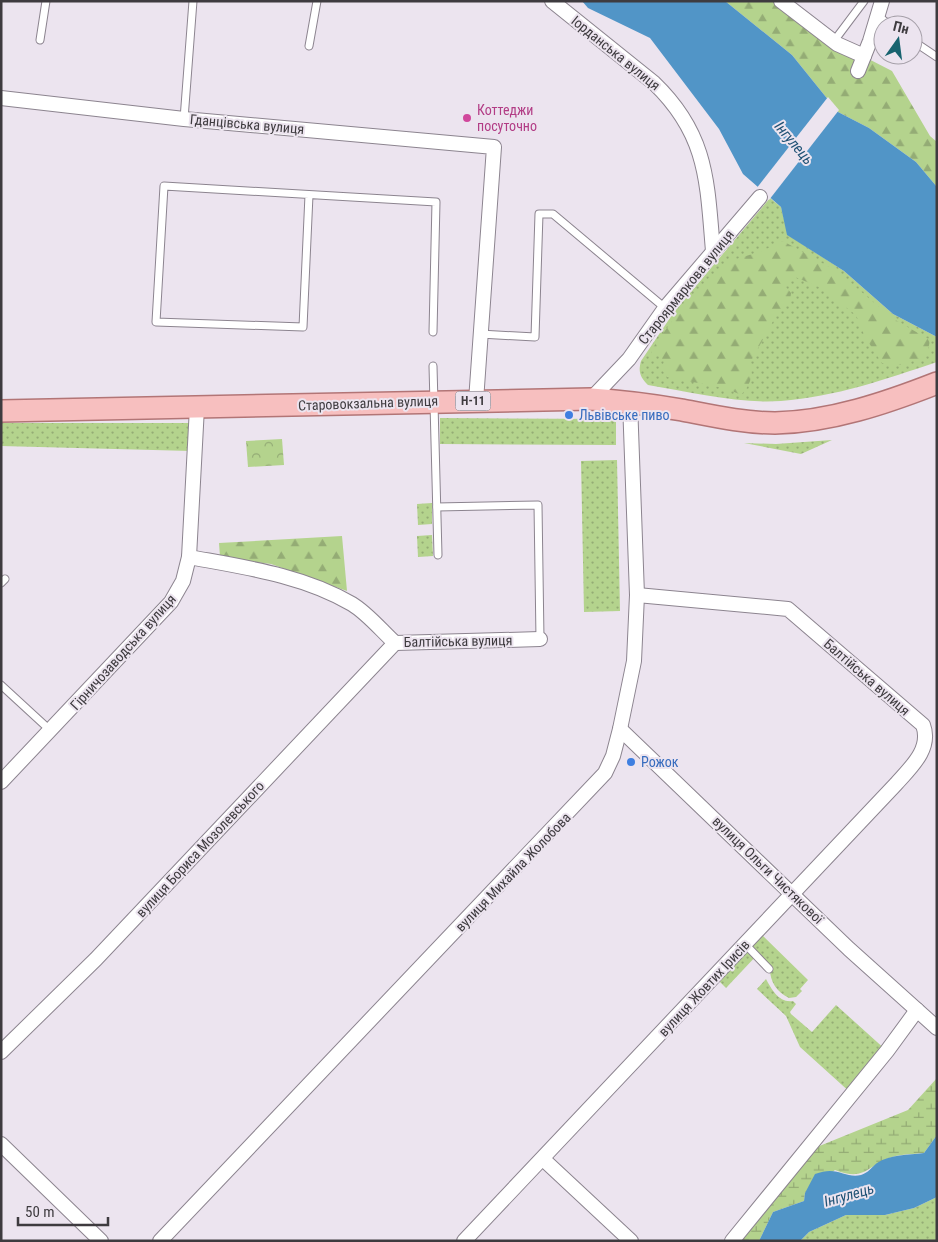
<svg xmlns="http://www.w3.org/2000/svg" width="938" height="1242" font-family="'Roboto Condensed',sans-serif">
<style>
.grass{fill:url(#grass-dots)}
.forest{fill:url(#forest-firs)}
.wetland{fill:url(#wetland-marsh)}
.park{fill:url(#park-crowns)}
.water{fill:#5195c7}
.pier{fill:#ece4ef}
.lines{fill:none;stroke-linecap:round;stroke-linejoin:round}
.service-casing{stroke:#8c848f;stroke-width:9}
.minor-casing{stroke:#8c848f;stroke-width:16}
.primary-casing{stroke:#b27576;stroke-width:24}
.service{stroke:#fff;stroke-width:7}
.minor{stroke:#fff;stroke-width:14}
.primary{stroke:#f7bfbf;stroke-width:21}
.hotel-dot{fill:#d1479c;stroke:#ece4ef;stroke-width:2}
.shop-dot{fill:#3f7fe0;stroke:#ece4ef;stroke-width:2}
.labels{text-anchor:middle;dominant-baseline:central;stroke-width:4;stroke-linejoin:round;paint-order:stroke}
.shield{fill:#ece4ef;stroke:#726e74;stroke-width:1}
.shield-label{font-size:12px;font-weight:bold;fill:#3e3b3f}
.street-label{font-size:14px;fill:#3e3b3f;stroke:#ece4ef}
.hotel-label{font-size:14px;fill:#b23c85;stroke:#ece4ef;text-anchor:start}
.shop-label{font-size:14px;fill:#366cbe;stroke:#ece4ef;text-anchor:start}
.water-label{font-size:15px;font-style:italic;fill:#215376;stroke:#ece4ef}
</style>
<defs>
<pattern id="grass-dots" width="8" height="8" patternUnits="userSpaceOnUse" patternTransform="scale(1.25)"><rect width="8" height="8" fill="#b4d38d"/><path d="M2 2h.1M6 6h.1" fill="none" stroke="#94ac75" stroke-width="1.8" stroke-linecap="round"/></pattern>
<pattern id="forest-firs" width="22" height="20" patternUnits="userSpaceOnUse" patternTransform="scale(1.25)"><rect width="22" height="20" fill="#b4d38d"/><path d="M5 1l3.5 6h-7zM16 11l3.5 6h-7z" fill="#94ac75"/></pattern>
<pattern id="wetland-marsh" width="20" height="14" patternUnits="userSpaceOnUse" patternTransform="scale(1.25)"><rect width="20" height="14" fill="#b4d38d"/><path d="M1 5h8M5 5V1M11 12h8M15 12V8" fill="none" stroke="#94ac75"/></pattern>
<pattern id="park-crowns" width="20" height="18" patternUnits="userSpaceOnUse" patternTransform="scale(1.25)"><rect width="20" height="18" fill="#b4d38d"/><path d="M2 6a3 3 0 1 1 6 0M12 15a3 3 0 1 1 6 0" fill="none" stroke="#94ac75"/></pattern>
</defs>
<rect width="100%" height="100%" fill="#ece4ef"/>
<g class="grass">
<path d="M770 198 781 207 788 235 844 271 893 314 937 337V362C886 379 835 397 781 401 739 404 690 392 648 385 640 377 638 372 641 361L674 312Z"/>
<polygon points="440,418 616,419 616,445 440,444"/>
<polygon points="1,423 189,423 191,451 1,446"/>
<polygon points="832,440 801,454 744,443 776,444"/>
<polygon points="617,460 620,611 584,612 581,461"/>
<polygon points="432,503 432,524 418,525 417,504"/>
<polygon points="432,535 433,556 418,557 417,536"/>
<path d="M761 934 808 980 800 989 802 991 796 997 789 998C776 992 769 980 770 966L758 954 726 988 718 980Z"/>
<path d="M766 979C772 990 779 1003 793 1001L796 1004 790 1012 791 1014 812 1032 836 1005 887 1051 852 1094 800 1047 786 1016 757 989Z"/>
<polygon points="937,1197 937,1241 800,1241 809,1232 846,1215 885,1215 914,1208"/>
</g>
<g class="forest">
<polygon points="725,1 781,1 855,52 892,71 930,136 937,142 937,187 916,162 869,128 838,112 792,55"/>
<path d="M783 241 838 272 892 318 930 340 927 355 903 365 882 363 865 337 856 315 819 287 795 277 785 286 791 293 790 302 778 312 750 363C754 376 750 385 741 395 720 384 691 383 667 377L662 370 664 361 660 356 651 355 652 349 677 314 707 280 727 262 762 251Z"/>
<polygon points="342,536 347,591 271,564 220,557 219,543"/>
</g>
<path class="wetland" d="M937 1078V1135L924 1153C914 1154 902 1154 892 1157 867 1165 866 1182 835 1170L805 1193 804 1201 773 1212 759 1241H740L812 1149 908 1110Z"/>
<polygon class="park" points="282,439 284,465 248,467 246,441"/>
<g class="water">
<polygon points="582,1 725,1 792,55 838,112 869,128 916,162 937,187 937,337 893,314 844,271 787,235 781,207 743,174 719,129 650,38 588,8"/>
<path d="M937 1135V1197L914 1208 885 1215H846L809 1232 800 1241H759L773 1212 804 1201 805 1193 815 1174C838 1165 845 1179 861 1175 868 1173 872 1167 877 1163 891 1154 908 1155 924 1153Z"/>
</g>
<polygon class="pier" points="828,97 839,110 769,200 756,189"/>
<g class="lines">
<g class="service-casing">
<g id="service">
<polyline points="878,16 890,25"/>
<polyline points="40,40 46,1"/>
<polyline points="834,41 864,1"/>
<polyline points="913,41 937,57"/>
<polyline points="309,46 317,1"/>
<polyline points="184,119 193,1"/>
<polyline points="309,195 303,327 156,322 164,186 436,202 433,332"/>
<polyline points="480,334 535,337 539,214 553,214 665,308"/>
<polyline points="433,366 438,555"/>
<polyline points="437,507 538,505 540,639"/>
<polyline points="1,583 5,579"/>
<polyline points="1,685 51,731"/>
<polyline points="745,944 769,969"/>
</g>
</g>
<g class="minor-casing">
<g id="minor">
<path d="M552 1 654 83C708 135 707 182 713 251"/>
<polyline points="781,1 837,44 864,56"/>
<polyline points="858,71 870,41 882,1"/>
<polyline points="1,98 184,119 494,147 476,401"/>
<polyline points="591,399 629,359 665,308 760,197"/>
<path d="M189 557C243 567 303 575 352 604 367 613 381 630 395 643L540 639"/>
<polyline points="620,729 849,949 937,1028"/>
<polyline points="1,782 171,602 183,581 189,557 197,407"/>
<polyline points="1,1052 96,959 395,643"/>
<polyline points="1,1144 101,1241"/>
<polyline points="543,1159 631,1241"/>
<polyline points="160,1241 605,773 613,756 620,729 634,661 637,595 630,402"/>
<path d="M464 1241 896 784C910 768 932 749 923 725L788 609 637 595"/>
<polyline points="732,1241 887,1051 917,1010"/>
</g>
</g>
<g class="primary-casing">
<path id="primary" d="M1 411 591 399C622 401 652 405 682 410 713 416 744 423 775 423 830 422 886 403 937 383"/>
</g>
<use href="#service" class="service"/>
<use href="#minor" class="minor"/>
<use href="#primary" class="primary"/>
</g>
<circle class="hotel-dot" cx="467" cy="118" r="5"/>
<g class="shop-dot">
<circle cx="569" cy="415" r="5"/>
<circle cx="631" cy="762" r="5"/>
</g>
<g class="labels">
<rect class="shield" x="455.5" y="391.5" width="35" height="19" rx="4"/>
<g class="shield-label">
<text x="473" y="401">Н-11</text>
</g>
<g class="street-label">
<text transform="translate(616 53) rotate(39)">Іорданська вулиця</text>
<text transform="translate(247 124) rotate(5)">Гданцівська вулиця</text>
<text transform="translate(686 287) rotate(-51)">Староярмаркова вулиця</text>
<text transform="translate(368 403) rotate(-2)">Старовокзальна вулиця</text>
<text transform="translate(458 641) rotate(-1)">Балтійська вулиця</text>
<text transform="translate(123 652) rotate(-48)">Гірничозаводська вулиця</text>
<text transform="translate(867 677) rotate(41)">Балтійська вулиця</text>
<text transform="translate(200 849) rotate(-47)">вулиця Бориса Мозолевського</text>
<text transform="translate(768 870) rotate(44)">вулиця Ольги Чистякової</text>
<text transform="translate(513 872) rotate(-46)">вулиця Михайла Жолобова</text>
<text transform="translate(704 988) rotate(-47)">вулиця Жовтих Ірисів</text>
</g>
<g class="hotel-label">
<text x="477" y="110">Коттеджи<tspan x="477" dy="16">посуточно</tspan></text>
</g>
<g class="shop-label">
<text x="579" y="415">Львівське пиво</text>
<text x="641" y="762">Рожок</text>
</g>
<g class="water-label">
<text transform="translate(794 143) rotate(50)">Інгулець</text>
<text transform="translate(849 1195) rotate(-16)">Інгулець</text>
</g>
</g>
<rect width="938" height="1242" fill="none" stroke="#3e3b3f" stroke-width="5"/>
<g transform="translate(898 40) rotate(14)"><circle r="24" fill="#ece4ef" stroke="#a6a0a9"/>
<path d="M0-4L9 19L0 12L-9 19Z" fill="#18636f"/>
<text y="-8" font-size="14" font-weight="bold" text-anchor="middle" fill="#3e3b3f">Пн</text>
</g>
<path d="M18 1217v8h90v-8" fill="none" stroke="#3e3b3f" stroke-width="2.5"/>
<text x="25" y="1217" font-size="15" fill="#3e3b3f" stroke="#ece4ef" stroke-width="4" paint-order="stroke">50 m</text>
</svg>
